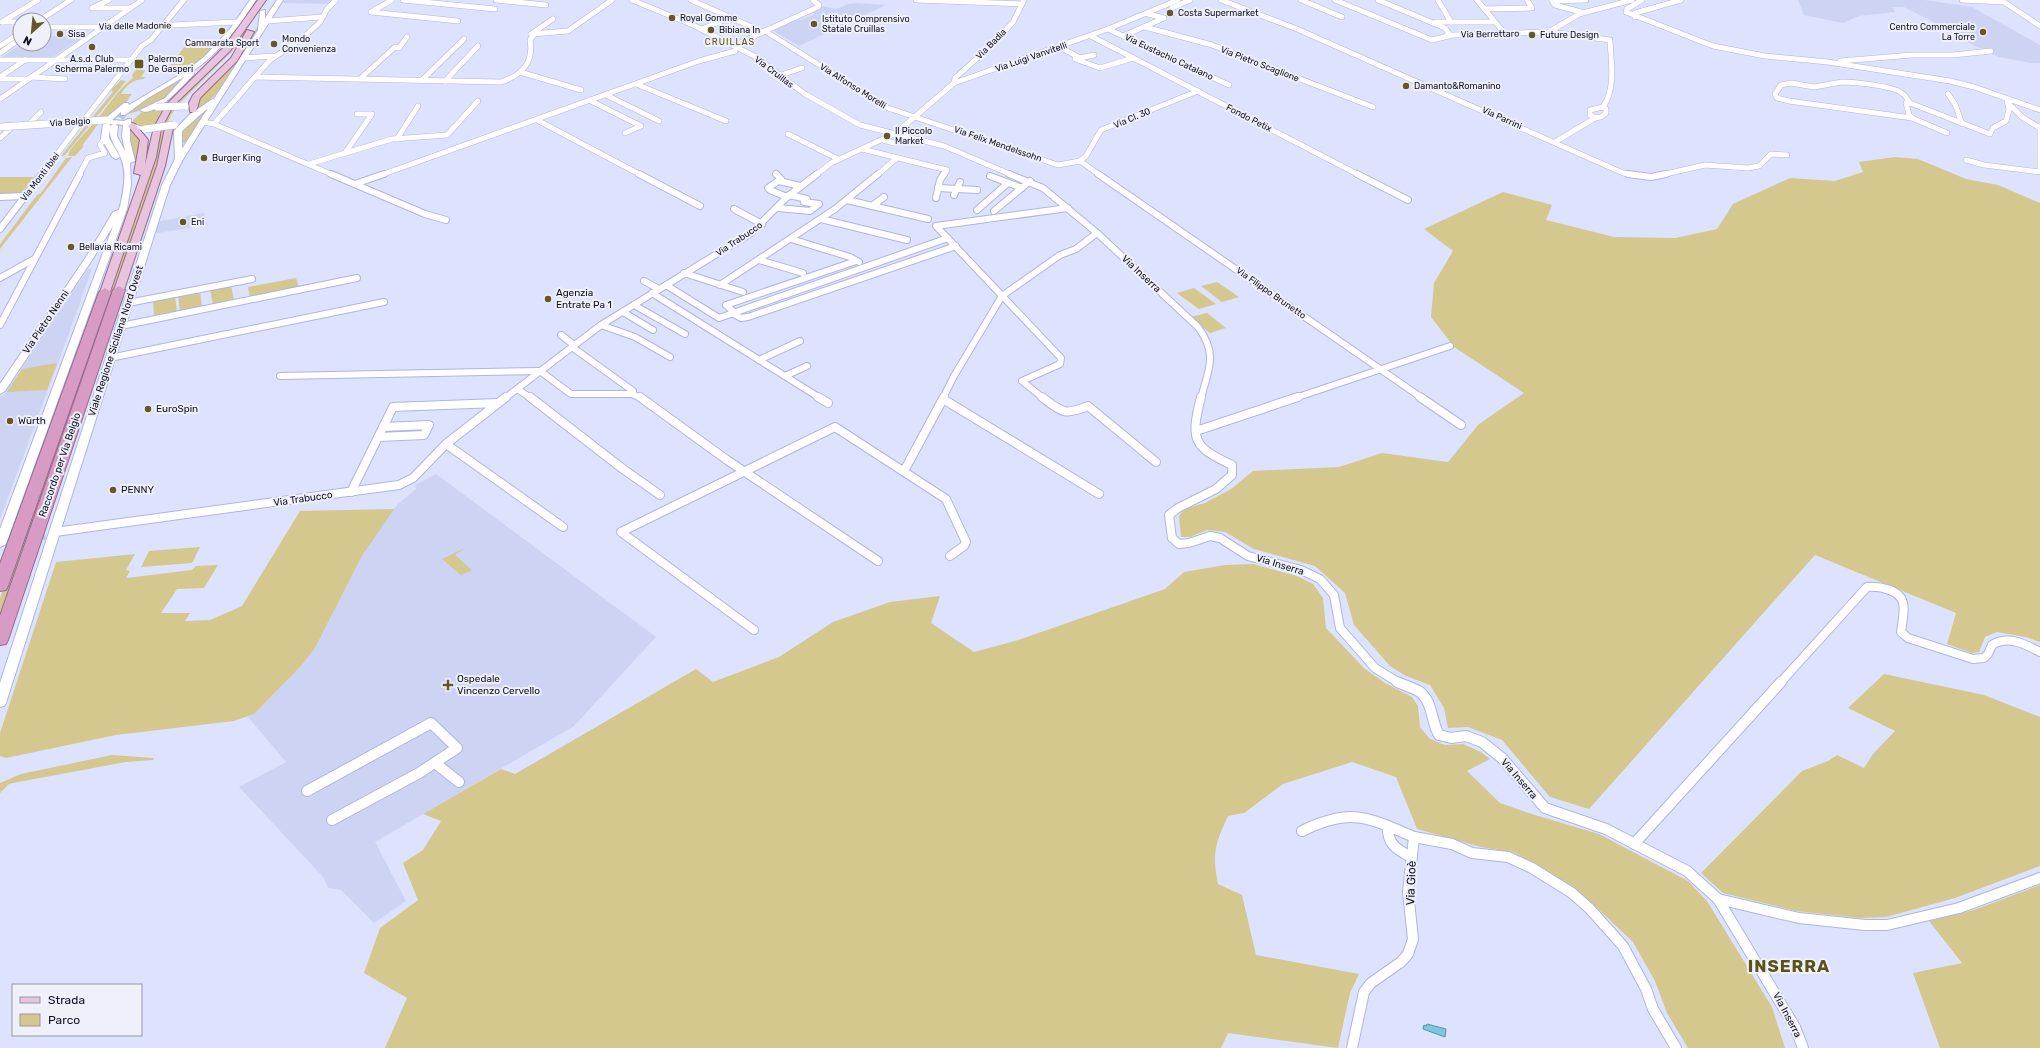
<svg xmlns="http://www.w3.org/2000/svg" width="2040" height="1048" font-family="Rubik,sans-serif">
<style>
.built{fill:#cdd3f3}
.green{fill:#d4c88e}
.water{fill:#79c8de;stroke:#5991a5}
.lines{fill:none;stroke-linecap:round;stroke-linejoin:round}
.secondary-tunnel-far1{stroke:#bec3de;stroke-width:7;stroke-dasharray:7 3.5;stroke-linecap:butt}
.secondary-tunnel{stroke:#bec3de;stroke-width:11;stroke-dasharray:11 5.5;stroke-linecap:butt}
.street-far3-casing{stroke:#aeb5e3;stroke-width:6}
.street-far2-casing{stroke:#aeb5e3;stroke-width:8}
.street-far1-casing{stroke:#aeb5e3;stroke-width:10}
.street-casing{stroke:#aeb5e3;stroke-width:12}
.secondary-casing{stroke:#aeb5e3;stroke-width:2}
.primary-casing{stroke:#926b8c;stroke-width:2}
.highway-casing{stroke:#926b8c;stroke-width:2}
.street-far3{stroke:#fff;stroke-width:5}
.street-far2{stroke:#fff;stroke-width:6}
.street-far1{stroke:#fff;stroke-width:8}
.street{stroke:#fff;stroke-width:10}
.secondary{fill:#fff;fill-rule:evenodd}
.primary{fill:#e8c3dd;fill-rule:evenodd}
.highway{fill:#d89bc6;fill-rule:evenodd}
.secondary-bridge-casing{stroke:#aeb5e3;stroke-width:8;stroke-linecap:butt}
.secondary-bridge{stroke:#fff;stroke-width:7}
.poi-dot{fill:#645926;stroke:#eef0fa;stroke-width:1.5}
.labels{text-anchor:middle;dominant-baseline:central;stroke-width:4;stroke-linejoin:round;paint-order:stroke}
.far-poi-label{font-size:9px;fill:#0f1121;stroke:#eef0fa;text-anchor:start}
.far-street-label{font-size:9px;fill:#0f1121;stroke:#eef0fa}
.far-neighbourhood-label{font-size:9px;letter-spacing:1px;fill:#5d5114;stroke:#eef0fa}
.street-label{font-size:10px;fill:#0f1121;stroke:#eef0fa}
.poi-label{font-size:10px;fill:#0f1121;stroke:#eef0fa;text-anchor:start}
.near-street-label{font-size:12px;fill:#0f1121;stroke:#eef0fa}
.near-district-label{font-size:17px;font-weight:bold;letter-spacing:1px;fill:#5d5114;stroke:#eef0fa}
</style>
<rect width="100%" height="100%" fill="#dde2ff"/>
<g class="built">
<polygon points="284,0 334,0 330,4 282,3"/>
<polygon points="1798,0 1925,0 1972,7 2040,45 2040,63 2031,63 1999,57 1958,38 1963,37 1904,7 1892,7 1895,12 1859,16 1843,23 1804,15"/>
<polygon points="857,3 886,5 799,46 772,30 794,19 801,20 815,14 809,12 823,6 836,9 848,4"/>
<polygon points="44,36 84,36 53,57 2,57 21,44 44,44"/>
<polygon points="204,213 207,225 158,233 155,231 157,224 161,221"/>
<polygon points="92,268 75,317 0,519 0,396 4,395 88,269"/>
<polygon points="436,474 656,637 574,726 375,842 406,901 374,923 341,890 328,888 324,878 239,787 286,762 248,717 264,704 302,665 315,648 362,556 387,518 397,505 416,489 415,485"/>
</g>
<g class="green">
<polygon points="259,24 261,25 221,89 202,108 196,108 196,102 235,61"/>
<polygon points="246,29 248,29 232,51 180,103 171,115 165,128 159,164 0,626 0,598 121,260 155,160 161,129 167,115 175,104"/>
<polygon points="220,40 203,58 193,65 144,68 170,66 173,62 152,60 177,57 188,42"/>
<path d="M139 66H144L141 69 145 71 141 77H146L143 79C132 80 127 85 121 94H132L127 101 108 118 101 120 82 146H84L75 156H68L70 150C77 141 85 133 93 124 107 108 117 90 133 78L132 75Z"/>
<polygon points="186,75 166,98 142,110 114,118 117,114 125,114 133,106"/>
<polygon points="121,80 126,81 65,155 60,157 113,92 111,90"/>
<polygon points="164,107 153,127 138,126 133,123 133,120 142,112"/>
<polygon points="206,111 186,143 182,143 181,131 202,112"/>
<polygon points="128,129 131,129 141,139 136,165 129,143"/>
<polygon points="72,157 0,249 0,244 37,195 41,193 66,158"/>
<polygon points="1895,157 1918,159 1966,179 1998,185 2040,203 2040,642 2026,637 1997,632 1985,637 1979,652 1972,653 1947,644 1956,613 1815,555 1589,809 1550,797 1502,740 1468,727 1448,728 1444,708 1430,685 1406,676 1390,666 1354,625 1345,593 1315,566 1254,549 1225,532 1207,530 1190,537 1181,537 1179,516 1184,509 1205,503 1231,489 1253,471 1339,467 1382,453 1448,462 1479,424 1524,393 1454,347 1431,317 1434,283 1453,251 1424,229 1503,192 1552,205 1546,220 1614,237 1675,238 1717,229 1733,204 1790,178 1835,181 1863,172 1859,162"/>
<polygon points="0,177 34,177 20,195 0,195"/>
<polygon points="296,278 299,288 250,298 248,287"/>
<polygon points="1217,282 1239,297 1222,302 1201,286"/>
<polygon points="231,285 234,301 213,305 210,289"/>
<polygon points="1194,288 1216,304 1199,309 1177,293"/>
<polygon points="200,291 202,307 180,312 178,295"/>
<polygon points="175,296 177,312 154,317 153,300"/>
<polygon points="1207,313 1226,328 1210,333 1190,317"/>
<polygon points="57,363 47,390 7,392 22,369"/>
<polygon points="394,509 362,556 315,648 302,665 254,714 234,721 116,735 6,758 0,756 0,733 56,562 135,554 126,570 130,571 126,578 192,570 196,566 218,565 204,588 177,589 161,613 190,613 185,621 210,620 242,606 300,511"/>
<polygon points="200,547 192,563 141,567 149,551"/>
<polygon points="465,548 455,555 472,570 461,575 442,559"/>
<path d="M1253 564 1297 576 1313 584 1323 598 1326 628 1365 669 1385 683 1412 697 1418 706 1420 727 1430 739 1445 745 1463 744 1481 752 1490 759 1467 771 1500 803 1535 815 1599 834 1688 881 1707 901 1772 1007 1785 1048H1688L1667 1013 1655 981 1633 942 1594 905 1569 885 1515 853 1481 847 1417 829 1396 777 1352 762 1283 784 1244 813 1228 816C1215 844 1212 853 1218 884L1242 895 1256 955 1359 974 1350 993 1338 1048 1228 1033 1221 1048H385L407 998 364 973 380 928 418 900 403 863 423 850 441 821 423 814 501 769 515 774 696 669 713 682 779 657 833 622 890 602 940 596 931 623 974 652 1015 641 1165 589 1184 572 1225 565Z"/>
<polygon points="1884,674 1984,695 2040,717 2040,866 1955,898 1886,917 1859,918 1796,911 1723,893 1701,873 1802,771 1828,761 1837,755 1864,768 1873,754 1895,731 1848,708"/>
<polygon points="112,755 154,758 153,760 126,762 18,782 9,784 0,793 0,783 21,774"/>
<polygon points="2040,885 2040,1048 1940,1048 1913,973 1962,963 1929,921 1974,910"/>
</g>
<polygon class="water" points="1427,1024 1446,1029 1445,1037 1423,1029 1424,1025 1426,1026"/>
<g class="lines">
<polyline class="secondary-tunnel-far1" points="114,126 123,114"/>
<polyline class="secondary-tunnel" points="9,539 45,534"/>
<g class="street-far3-casing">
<g id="street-far3">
<polyline points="109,0 92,8 130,8"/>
<polyline points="392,0 371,12 458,21"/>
<polyline points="403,0 495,9"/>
<polyline points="496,0 546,5"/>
<polyline points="632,0 693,25 756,57 805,94 860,125 944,146 1012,175"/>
<polyline points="691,0 763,32 765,31 888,108 1058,165 1080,161 1086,156 1101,130 1198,91"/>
<polyline points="916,0 1022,4"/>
<polyline points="1221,0 1297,29 1623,173 1635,175"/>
<polyline points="1301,0 1342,17"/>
<path d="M1335 0 1432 40 1453 35 1549 32 1610 40C1611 61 1616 89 1603 107L1590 110V115L1595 118"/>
<polyline points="1378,0 1445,28 1450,35 1446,36"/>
<polyline points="1438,0 1451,22"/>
<polyline points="1477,0 1505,34"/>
<polyline points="1642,0 1627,9 1626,12 1713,46 1765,56 1828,62 1950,81 1974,87 2040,110"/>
<polyline points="1962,0 2004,2 2040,26"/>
<polyline points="1172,8 1190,0"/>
<polyline points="1484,9 1532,8 1527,0"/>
<polyline points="1581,12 1555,5 1552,1 1586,0"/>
<polyline points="1635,17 1635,13 1681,0"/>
<polyline points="553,19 531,34 568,31 612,0"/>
<polyline points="40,20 71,0"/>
<polyline points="268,21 322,17"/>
<polyline points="2,22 38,0"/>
<polyline points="3,22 20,22"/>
<polyline points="1436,22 1495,22"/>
<polyline points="44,27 129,27 237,22"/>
<polyline points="1145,27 1212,45 1373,107"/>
<polyline points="702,29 731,17"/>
<polyline points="1108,29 1229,85"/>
<polyline points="765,31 818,7 819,5 813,0"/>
<polyline points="1549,32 1579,14 1632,0"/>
<polyline points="1091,36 1359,175"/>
<polyline points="1123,36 1164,18 1148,14"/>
<polyline points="0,46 20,33"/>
<polyline points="734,46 763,32"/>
<polyline points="1060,47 1080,58"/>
<polyline points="0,53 20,39"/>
<polyline points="1094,55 1075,59 1100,68 1133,58"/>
<polyline points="243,58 274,56"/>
<polyline points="0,60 131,60"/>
<polyline points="1840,61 1912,55 1953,55 1991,51"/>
<polyline points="520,72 581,90"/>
<polyline points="781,75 802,68"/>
<polyline points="0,77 25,60"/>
<polyline points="31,77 65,79"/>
<path d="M255 77 501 82C522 75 534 63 530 40L534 35"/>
<polyline points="361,78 395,47 399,48 407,37"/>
<polyline points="0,79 29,79"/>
<polyline points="422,80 464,39"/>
<polyline points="445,81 478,46"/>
<path d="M1842 82C1854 82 1893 86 1902 93 1905 95 1908 100 1910 103H1906L1909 115 1912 118 1789 101 1777 98 1775 94 1781 85 1791 83 1814 87Z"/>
<polyline points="954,83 955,78 992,45 1013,22 1024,0"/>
<polyline points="636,84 726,121"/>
<polyline points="1948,94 1955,104 1962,124"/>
<polyline points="606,95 659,121"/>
<polyline points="0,99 142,0"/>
<polyline points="591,101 641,126 625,133"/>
<polyline points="1910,103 1990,134 1993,128 2006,121 2009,110 2007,99"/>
<polyline points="2008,103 2022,117 2040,128"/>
<polyline points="1912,118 1947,133"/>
<polyline points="537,120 641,175"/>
<polyline points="83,121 142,46 151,40 184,0"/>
<polyline points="203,122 214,124 333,175"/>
<polyline points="30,123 41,112"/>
<polyline points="214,124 269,61 305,36 320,22 327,9 336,0"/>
<polyline points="2040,127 2040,169"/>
<polyline points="788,134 838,159"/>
<polyline points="0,138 9,130"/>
<polyline points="397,139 418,106"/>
<polyline points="883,140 894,143 905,136"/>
<polyline points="1555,142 1595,118 1601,117 1606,113 1606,109 1603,107"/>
<polyline points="862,149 947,170 944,175"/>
<polyline points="345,153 372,114 357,114"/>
<polyline points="1966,160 1984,165 2040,172"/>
<polyline points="1080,161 1100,175"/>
<polyline points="309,164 392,139 447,135 478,101"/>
<polyline points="41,175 80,124"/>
<polyline points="79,175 88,158 105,153 100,145 105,138"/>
<polyline points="381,175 699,61 735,51"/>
<polyline points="816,175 831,163 896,133 954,83 1108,29 1178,0"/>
<polyline points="877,175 897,158"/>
<polyline points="1661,175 1705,165 1748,168 1759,166 1771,154 1787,155"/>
</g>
</g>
<g class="street-far2-casing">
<g id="street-far2">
<polyline points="331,174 425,214 446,220"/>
<polyline points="639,174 700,206"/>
<path d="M1009 174 1043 188 1097 233 1198 327C1218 354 1209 368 1201 398"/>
<polyline points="1098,174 1422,398"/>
<polyline points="1357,174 1408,200"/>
<polyline points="1628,174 1651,177 1666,174"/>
<polyline points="990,176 1022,188"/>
<polyline points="779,181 800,186"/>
<polyline points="355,184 384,174"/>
<polyline points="768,188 781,179 776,174"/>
<polyline points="938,188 977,190"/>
<polyline points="770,190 787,197"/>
<polyline points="954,195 960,182"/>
<polyline points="0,197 24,196"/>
<polyline points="936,198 940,180 944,174"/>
<polyline points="847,200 928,219"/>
<polyline points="872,206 884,197"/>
<polyline points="778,208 810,211 819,204 804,202 807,199 789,195"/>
<polyline points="734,209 762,224"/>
<polyline points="977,210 1008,183"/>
<polyline points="994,211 1030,181"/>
<polyline points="821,219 907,240"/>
<polyline points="0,229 42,174"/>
<polyline points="791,239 850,257 859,262"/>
<polyline points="759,260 803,273"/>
<polyline points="684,273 743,292"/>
<polyline points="0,278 34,259"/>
<polyline points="644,281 659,289"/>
<polyline points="666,285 719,318 948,238"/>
<polyline points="720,285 835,209 878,174"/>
<polyline points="652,293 820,398"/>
<polyline points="128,303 252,279"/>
<polyline points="634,305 685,334"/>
<polyline points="623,312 653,330"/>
<polyline points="734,312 726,305 856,261"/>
<polyline points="732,313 741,318 748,317 956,246"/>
<polyline points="0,325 80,174"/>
<polyline points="601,325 635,337 670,357"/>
<polyline points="121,326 357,278"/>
<polyline points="561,335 574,345"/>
<polyline points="572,347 633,391 632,394"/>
<polyline points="110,358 384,302"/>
<polyline points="759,360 800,341"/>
<polyline points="280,376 540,371 571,394 632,394 641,398"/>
<polyline points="785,376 807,366"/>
<polyline points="517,389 531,398"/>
<polyline points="505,398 601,325 751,233 787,197 817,174"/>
<polyline points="943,398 954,376 1002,296 1060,255 1076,249 1097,233"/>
<polyline points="1043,398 1022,381 1060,364 1061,358 936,226 1068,208"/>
<polyline points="1295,398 1450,346"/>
</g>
</g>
<g class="street-far1-casing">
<g id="street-far1">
<polyline points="530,397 623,469 660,495"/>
<polyline points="640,397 727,460 878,561"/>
<polyline points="818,397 828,403"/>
<path d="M1042 397C1062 412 1064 416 1088 406L1156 462"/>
<path d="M1201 397C1190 440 1193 447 1232 465V475L1216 489 1178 508 1169 515 1172 538 1179 544 1189 543 1210 536 1220 538 1248 556 1301 570 1320 579 1334 595 1340 628 1375 668 1399 683"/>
<polyline points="1420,397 1461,425"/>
<polyline points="943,399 1099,494"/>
<polyline points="1196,431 1298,397"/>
<polyline points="379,437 424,435 429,425 383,427"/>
<polyline points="446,444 563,527"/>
<polyline points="904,471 944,397"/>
<polyline points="351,492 393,407 498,403"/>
<polyline points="55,532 399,485 413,478 446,444 506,397"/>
<polyline points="754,630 621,532 835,427 946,499 966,542 964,546 950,556"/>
<path d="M1780 683 1867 587C1878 586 1900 589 1903 603 1905 611 1902 624 1901 632L1908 638 1973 659 1984 658 1988 654 1992 645C2008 635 2025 644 2040 652"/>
</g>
</g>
<g class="street-casing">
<g id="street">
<path d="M1397 682C1404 685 1414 688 1420 692 1433 702 1431 722 1439 735L1451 738 1466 736 1482 742 1502 758 1545 808 1606 829 1687 871 1718 899 1795 1027 1803 1048"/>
<polyline points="435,763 459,782"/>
<polyline points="307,791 431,723 457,748 419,773 332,820"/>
<path d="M1388 826C1387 844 1396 849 1411 857"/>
<path d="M1302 831C1351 807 1367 817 1414 837L1408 892 1413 939 1408 954 1401 962 1371 983 1364 992 1352 1048"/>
<polyline points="1414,837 1452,844 1472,853 1508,857 1532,868 1572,893 1590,909 1623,946 1646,989 1653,1009 1676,1048"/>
<polyline points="1634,844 1781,682"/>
<polyline points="1718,899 1799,918 1865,925 1887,925 1959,908 2040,878"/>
</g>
</g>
<g class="secondary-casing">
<g id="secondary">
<path d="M250 0H256C238 28 219 53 192 72L194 74 193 75C185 84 153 120 140 110L165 98 184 77 148 98 125 115H121V112L112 120 124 121 128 119H131V123L149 129 145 131 130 127V141L135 161 130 163 131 185 127 209 6 544 0 547V529L113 226 94 257 5 391 0 394V384L86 257 113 212 119 210C123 195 127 176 122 161 118 148 108 141 110 126L113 124H110L109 138 120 157 116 159 112 157 101 138 103 124 101 122 124 103H128L129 105 186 71 205 56 230 29ZM115 124 123 125 122 136 125 151 117 136 118 126Z"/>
<path d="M277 0H283L182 161 170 185 6 703 4 706 0 707V683L162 185 175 159 174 131 189 115 211 100 214 99 258 30 260 11 265 10V18ZM208 108 182 149V131Z"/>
</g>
</g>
<g class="primary-casing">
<g id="primary">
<polygon points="258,0 266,0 230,51 173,106 161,129 156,157 110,292 105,295 101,294 100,292 141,175 134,173 140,140 128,126 132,123 135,124 148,140 145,165 154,127 167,104 224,47"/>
<polygon points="247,30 254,32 237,61 200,98 196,112 190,112 189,103 193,95 231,58"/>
<polygon points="169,125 173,128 165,166 124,290 123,292 115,292 114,290 157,166 165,128"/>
</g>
</g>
<g class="highway-casing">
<g id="highway">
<polygon points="119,286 125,290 8,640 6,644 0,645 0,616 113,290"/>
<polygon points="105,288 111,292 8,586 6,590 0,591 0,564 99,292"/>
</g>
</g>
<use href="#street-far3" class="street-far3"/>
<use href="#street-far2" class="street-far2"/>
<use href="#street-far1" class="street-far1"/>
<use href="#street" class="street"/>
<use href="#secondary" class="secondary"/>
<use href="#primary" class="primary"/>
<use href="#highway" class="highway"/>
<g class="secondary-bridge-casing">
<g id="secondary-bridge">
<polyline points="157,107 185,106"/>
<polyline points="0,127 106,120"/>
<polyline points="145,129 174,125"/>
</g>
</g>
<use href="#secondary-bridge" class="secondary-bridge"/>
</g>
<g class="poi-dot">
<circle cx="1170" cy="13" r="4"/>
<circle cx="672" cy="18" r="4"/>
<circle cx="814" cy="24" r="4"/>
<circle cx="711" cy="30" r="4"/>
<circle cx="222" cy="31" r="4"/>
<circle cx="1983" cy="32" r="4"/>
<circle cx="60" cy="34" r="4"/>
<circle cx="1532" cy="35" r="4"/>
<circle cx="274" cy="44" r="4"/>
<circle cx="92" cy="47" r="4"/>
<rect x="134" y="59" width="10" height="10" rx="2"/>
<circle cx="1406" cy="86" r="4"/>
<circle cx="887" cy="136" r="4"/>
<circle cx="204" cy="158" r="4"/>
<circle cx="183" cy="222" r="4"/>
<circle cx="71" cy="247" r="4"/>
<circle cx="548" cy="299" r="4"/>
<circle cx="148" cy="409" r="4"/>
<circle cx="10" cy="421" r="4"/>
<circle cx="113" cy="490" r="4"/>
<path d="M446 679h4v4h4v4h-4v4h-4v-4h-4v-4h4z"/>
</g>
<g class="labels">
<g class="far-poi-label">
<text x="1178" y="13">Costa Supermarket</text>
<text x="680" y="18">Royal Gomme</text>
<text x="822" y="19">Istituto Comprensivo<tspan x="822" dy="10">Statale Cruillas</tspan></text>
<text x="1975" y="27" text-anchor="end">Centro Commerciale<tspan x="1975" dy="10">La Torre</tspan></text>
<text x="719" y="30">Bibiana In</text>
<text x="68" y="34">Sisa</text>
<text x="1540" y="35">Future Design</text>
<text x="282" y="39">Mondo<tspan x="282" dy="10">Convenienza</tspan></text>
<text x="222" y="43" text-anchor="middle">Cammarata Sport</text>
<text x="92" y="59" text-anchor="middle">A.s.d. Club<tspan x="92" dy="10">Scherma Palermo</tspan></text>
<text x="148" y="59">Palermo<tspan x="148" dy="10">De Gasperi</tspan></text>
<text x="1414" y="86">Damanto&amp;Romanino</text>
<text x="895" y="131">Il Piccolo<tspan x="895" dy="10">Market</tspan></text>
<text x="212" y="158">Burger King</text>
<text x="191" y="222">Eni</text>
<text x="79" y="247">Bellavia Ricami</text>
</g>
<g class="far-street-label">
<text transform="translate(135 26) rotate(-1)">Via delle Madonie</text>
<text transform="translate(1490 34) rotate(-1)">Via Berrettaro</text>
<text transform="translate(991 44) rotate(-45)">Via Badia</text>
<text transform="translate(1031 57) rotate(-19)">Via Luigi Vanvitelli</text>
<text transform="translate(1169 57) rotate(25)">Via Eustachio Catalano</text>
<text transform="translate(1260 64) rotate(21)">Via Pietro Scaglione</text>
<text transform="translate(774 72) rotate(37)">Via Cruillas</text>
<text transform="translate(853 86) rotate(32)">Via Alfonso Morelli</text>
<text transform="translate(1132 118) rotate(-23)">Via Cl. 30</text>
<text transform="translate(1249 118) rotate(27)">Fondo Petix</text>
<text transform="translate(1502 118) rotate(24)">Via Parrini</text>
<text transform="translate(70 122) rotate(-4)">Via Belgio</text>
<text transform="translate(998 144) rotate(19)">Via Felix Mendelssohn</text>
<text transform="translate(40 177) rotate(-53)">Via Monti Iblei</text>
<text transform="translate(739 239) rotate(-34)">Via Trabucco</text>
<text transform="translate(1271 293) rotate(35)">Via Filippo Brunetto</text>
</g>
<g class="far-neighbourhood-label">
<text x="730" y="42">CRUILLAS</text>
</g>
<g class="street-label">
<text transform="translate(1141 274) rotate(43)">Via Inserra</text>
<text transform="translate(46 322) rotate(-56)">Via Pietro Nenni</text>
<text transform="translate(116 341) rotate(-72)">Viale Regione Siciliana Nord Ovest</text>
<text transform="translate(60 465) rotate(-71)">Raccordo per Via Belgio</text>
<text transform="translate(303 499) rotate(-8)">Via Trabucco</text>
<text transform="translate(1280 565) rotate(17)">Via Inserra</text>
<text transform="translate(1519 779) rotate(49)">Via Inserra</text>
<text transform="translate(1787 1015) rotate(62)">Via Inserra</text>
</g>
<g class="poi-label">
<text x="556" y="293">Agenzia<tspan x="556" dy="12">Entrate Pa 1</tspan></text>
<text x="156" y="409">EuroSpin</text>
<text x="18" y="421">Würth</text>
<text x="121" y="490">PENNY</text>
<text x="457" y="679">Ospedale<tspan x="457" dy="12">Vincenzo Cervello</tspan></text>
</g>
<g class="near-street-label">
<text transform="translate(1411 883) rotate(-88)">Via Gioè</text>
</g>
<g class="near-district-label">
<text x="1789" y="966">INSERRA</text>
</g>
</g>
<rect x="12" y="984" width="130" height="52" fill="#eef0fa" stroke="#9597a3"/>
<rect x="20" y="997" width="20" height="6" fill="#e8c3dd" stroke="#9597a3"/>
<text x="48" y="1004" font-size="12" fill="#0f1121">Strada</text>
<rect x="20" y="1014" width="20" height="12" fill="#d4c88e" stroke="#9597a3"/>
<text x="48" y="1024" font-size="12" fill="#0f1121">Parco</text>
<g transform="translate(32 32) rotate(207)"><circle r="19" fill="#eef0fa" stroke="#9597a3"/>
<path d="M0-3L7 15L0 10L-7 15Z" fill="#645926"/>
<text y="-6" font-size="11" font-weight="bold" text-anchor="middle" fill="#0f1121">N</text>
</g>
</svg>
